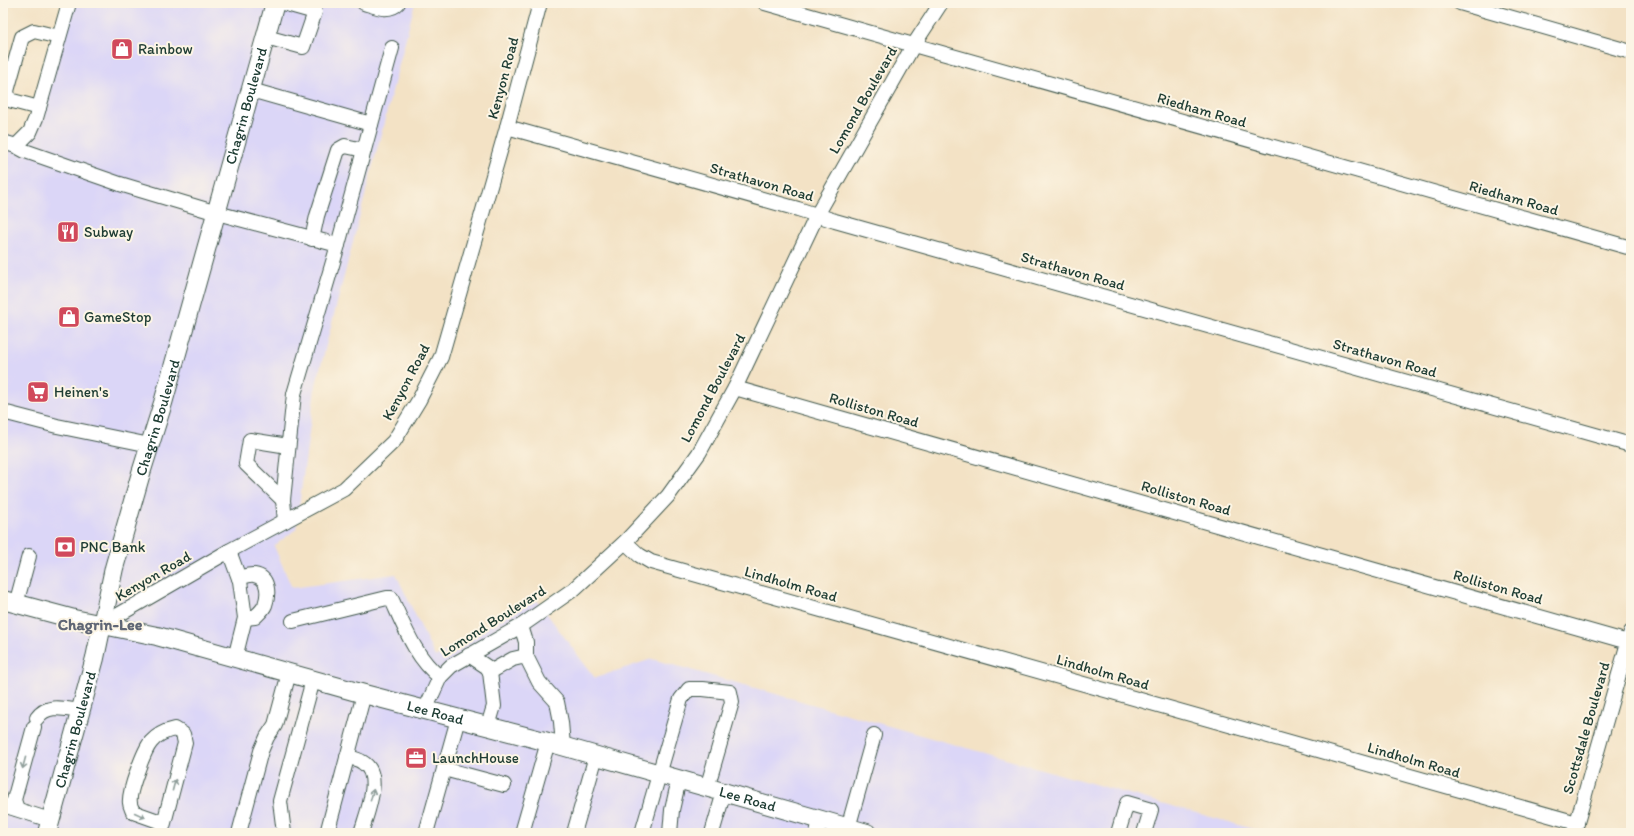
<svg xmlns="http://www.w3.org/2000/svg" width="1634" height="836" font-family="Itim,sans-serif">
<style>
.built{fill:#dbd6f7}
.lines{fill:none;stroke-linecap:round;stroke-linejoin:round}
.minor-casing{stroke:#3f564a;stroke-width:16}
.major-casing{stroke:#3f564a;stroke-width:20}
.minor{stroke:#fff;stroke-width:14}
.major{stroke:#fff;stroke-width:18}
.oneway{stroke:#8f9e9a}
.labels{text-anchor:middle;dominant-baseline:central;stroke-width:4;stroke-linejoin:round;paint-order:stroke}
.poi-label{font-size:15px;fill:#1f3d34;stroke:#fcf5e5;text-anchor:start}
.street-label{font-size:15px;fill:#1f3d34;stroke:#fcf5e5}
.neighbourhood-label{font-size:16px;font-weight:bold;fill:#5f6675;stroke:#fcf5e5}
</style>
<rect width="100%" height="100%" fill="#fcf5e5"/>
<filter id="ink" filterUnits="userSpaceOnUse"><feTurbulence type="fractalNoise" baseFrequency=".025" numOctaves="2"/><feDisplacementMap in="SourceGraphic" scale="8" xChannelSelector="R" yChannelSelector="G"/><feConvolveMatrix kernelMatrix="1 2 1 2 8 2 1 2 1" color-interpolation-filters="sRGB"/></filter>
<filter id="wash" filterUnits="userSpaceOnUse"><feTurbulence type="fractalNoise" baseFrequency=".012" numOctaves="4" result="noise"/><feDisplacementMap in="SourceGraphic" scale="16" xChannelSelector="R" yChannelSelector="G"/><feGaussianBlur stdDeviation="0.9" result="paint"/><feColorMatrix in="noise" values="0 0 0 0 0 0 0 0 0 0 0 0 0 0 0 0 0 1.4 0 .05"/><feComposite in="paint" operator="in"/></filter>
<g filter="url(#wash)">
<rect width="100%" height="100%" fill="#f3e2c5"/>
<polygon class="built" points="69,3 415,3 315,388 296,529 274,546 292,588 396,574 435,657 535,598 595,678 652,659 1267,833 3,833 3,134 25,137"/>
</g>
<g filter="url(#ink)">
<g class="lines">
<g class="minor-casing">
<g id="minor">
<path d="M364 3C375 6 389 13 398 3"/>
<polyline points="765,3 1631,248"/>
<polyline points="1460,3 1631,52"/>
<polyline points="266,37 303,47 315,12 283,3"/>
<polyline points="251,90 371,124"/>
<polyline points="39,108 9,100 7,91 22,37 34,31 59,37"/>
<polyline points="507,127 798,209 835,221 1631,445"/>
<polyline points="3,142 16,146 30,132 36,118 69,3"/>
<polyline points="16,146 25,151 120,184 217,213 338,245 392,48"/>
<polyline points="312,239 317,216 338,150 345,146 364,150"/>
<polyline points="735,388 1628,642"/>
<polyline points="3,412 57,426 150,445"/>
<polyline points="283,500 246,464 250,440 288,446"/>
<polyline points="285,521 283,500 294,394 338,245"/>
<polyline points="625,542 639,555 651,562 1577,823"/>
<polyline points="229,551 240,581 245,618 235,658"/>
<path d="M239 578C243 577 250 574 254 575 269 577 269 594 265 605 263 610 258 614 255 617L245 618"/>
<polyline points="16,604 29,556"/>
<path d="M293 621 387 598H391C404 626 416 659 440 677"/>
<polyline points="101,625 229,551 344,489 394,441 419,400 441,357 507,127 540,3"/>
<polyline points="521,626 526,642 526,656"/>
<polyline points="469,655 487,667 490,672 494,706 488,726"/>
<polyline points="490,672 513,659 526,656 539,682 557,702 561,722 563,746"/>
<polyline points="425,710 440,677 451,666 521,626 574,589 625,542 668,496 699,453 735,388 817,215 913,46 941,3"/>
<path d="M37 718C47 703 65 709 81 711"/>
<polyline points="458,719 444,769 504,785"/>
<path d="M347 757C352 758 358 759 362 762 384 774 366 815 361 833"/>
<polyline points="3,805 50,820"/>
<polyline points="17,809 14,800 34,727"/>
<polyline points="848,828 874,735"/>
<path d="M161 833 164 823 185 743 183 734 175 729C165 731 157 735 151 742 144 750 128 793 130 803 130 806 132 809 133 812L164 823"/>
<polyline points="239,833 261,751 267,737 275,725 289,673"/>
<polyline points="284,833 280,801 313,680"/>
<polyline points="327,833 364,694"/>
<polyline points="426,833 444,769"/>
<polyline points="522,833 548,742"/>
<polyline points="574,833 596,756"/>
<polyline points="642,833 681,699 689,689 703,689 730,692 732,702 707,788"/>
<polyline points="670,833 672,810 679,779"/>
<polyline points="712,833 724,792"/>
<polyline points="817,833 820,820"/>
<polyline points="1118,833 1127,803 1151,810 1144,833"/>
<polyline points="1574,833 1631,632"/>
</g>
</g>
<g class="major-casing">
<g id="major">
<path id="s1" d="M3 600 74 619 157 636 364 694 548 742 867 833"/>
<path id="s2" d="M47 833 95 658 114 568 141 473 163 403 275 3"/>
</g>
</g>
<use href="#minor" class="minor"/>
<use href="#major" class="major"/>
</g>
<defs><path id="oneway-shaft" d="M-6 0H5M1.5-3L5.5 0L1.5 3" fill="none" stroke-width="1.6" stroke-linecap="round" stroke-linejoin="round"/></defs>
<g class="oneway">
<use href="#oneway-shaft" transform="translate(24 763) rotate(105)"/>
<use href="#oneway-shaft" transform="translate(174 785) rotate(-75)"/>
<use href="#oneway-shaft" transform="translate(372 795) rotate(-75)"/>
<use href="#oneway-shaft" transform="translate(140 815) rotate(25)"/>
</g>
</g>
<defs>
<g id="shop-square" transform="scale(1.15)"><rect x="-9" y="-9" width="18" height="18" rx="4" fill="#d1495b" stroke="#fcf5e5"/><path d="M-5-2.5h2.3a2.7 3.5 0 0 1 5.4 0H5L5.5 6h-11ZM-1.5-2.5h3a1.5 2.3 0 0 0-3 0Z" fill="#fff"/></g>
<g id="restaurant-square" transform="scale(1.15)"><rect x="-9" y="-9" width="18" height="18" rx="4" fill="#d1495b" stroke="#fcf5e5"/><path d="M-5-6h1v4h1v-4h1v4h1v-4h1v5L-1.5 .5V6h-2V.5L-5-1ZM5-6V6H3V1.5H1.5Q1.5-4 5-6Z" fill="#fff"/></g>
<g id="supermarket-square" transform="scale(1.15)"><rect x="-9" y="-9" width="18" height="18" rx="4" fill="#d1495b" stroke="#fcf5e5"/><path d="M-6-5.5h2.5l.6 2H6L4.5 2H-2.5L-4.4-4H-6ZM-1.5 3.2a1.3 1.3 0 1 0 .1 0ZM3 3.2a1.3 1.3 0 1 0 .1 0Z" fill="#fff"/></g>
<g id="bank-square" transform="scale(1.15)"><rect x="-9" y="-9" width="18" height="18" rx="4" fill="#d1495b" stroke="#fcf5e5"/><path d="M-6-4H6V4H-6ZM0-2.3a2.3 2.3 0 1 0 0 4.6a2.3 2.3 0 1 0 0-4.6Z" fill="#fff"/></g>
<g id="office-square" transform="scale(1.15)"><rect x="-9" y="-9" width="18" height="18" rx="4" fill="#d1495b" stroke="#fcf5e5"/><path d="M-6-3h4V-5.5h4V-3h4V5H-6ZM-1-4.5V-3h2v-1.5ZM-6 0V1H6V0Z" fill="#fff"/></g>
</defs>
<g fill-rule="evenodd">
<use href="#shop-square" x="122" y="49"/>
<use href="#restaurant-square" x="68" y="232"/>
<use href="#shop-square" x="69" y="317"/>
<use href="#supermarket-square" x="38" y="392"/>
<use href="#bank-square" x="65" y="547"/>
<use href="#office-square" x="416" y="758"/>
</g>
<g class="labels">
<g class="poi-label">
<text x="138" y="49">Rainbow</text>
<text x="84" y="232">Subway</text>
<text x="84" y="317">GameStop</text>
<text x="54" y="392">Heinen's</text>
<text x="80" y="547">PNC Bank</text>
<text x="432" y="758">LaunchHouse</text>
</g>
<g class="street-label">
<text transform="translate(503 78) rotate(-75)">Kenyon Road</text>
<text transform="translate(863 100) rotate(-60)">Lomond Boulevard</text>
<text stroke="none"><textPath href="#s2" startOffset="754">Chagrin Boulevard</textPath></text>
<text transform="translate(1202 110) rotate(16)">Riedham Road</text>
<text transform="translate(762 182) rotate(16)">Strathavon Road</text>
<text transform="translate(1514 198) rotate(16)">Riedham Road</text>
<text transform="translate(1073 271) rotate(16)">Strathavon Road</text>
<text transform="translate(1385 358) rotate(16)">Strathavon Road</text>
<text transform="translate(406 382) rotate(-62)">Kenyon Road</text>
<text transform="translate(713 388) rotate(-62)">Lomond Boulevard</text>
<text transform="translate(874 410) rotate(16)">Rolliston Road</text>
<text stroke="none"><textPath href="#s2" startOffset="430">Chagrin Boulevard</textPath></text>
<text transform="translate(1186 498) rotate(16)">Rolliston Road</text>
<text transform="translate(153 576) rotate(-30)">Kenyon Road</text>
<text transform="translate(791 584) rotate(16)">Lindholm Road</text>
<text transform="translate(1498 587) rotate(16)">Rolliston Road</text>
<text transform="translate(493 621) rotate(-32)">Lomond Boulevard</text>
<text transform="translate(1103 672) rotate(16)">Lindholm Road</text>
<text stroke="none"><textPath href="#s1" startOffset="447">Lee Road</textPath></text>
<text transform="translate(1586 728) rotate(-74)">Scottsdale Boulevard</text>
<text stroke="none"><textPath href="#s2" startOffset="107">Chagrin Boulevard</textPath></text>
<text transform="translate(1414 760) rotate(16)">Lindholm Road</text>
<text stroke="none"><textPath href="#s1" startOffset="771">Lee Road</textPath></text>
</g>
<g class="neighbourhood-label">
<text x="100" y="624">Chagrin-Lee</text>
</g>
</g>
<rect width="1634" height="836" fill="none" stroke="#fcf5e5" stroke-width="16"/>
</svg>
